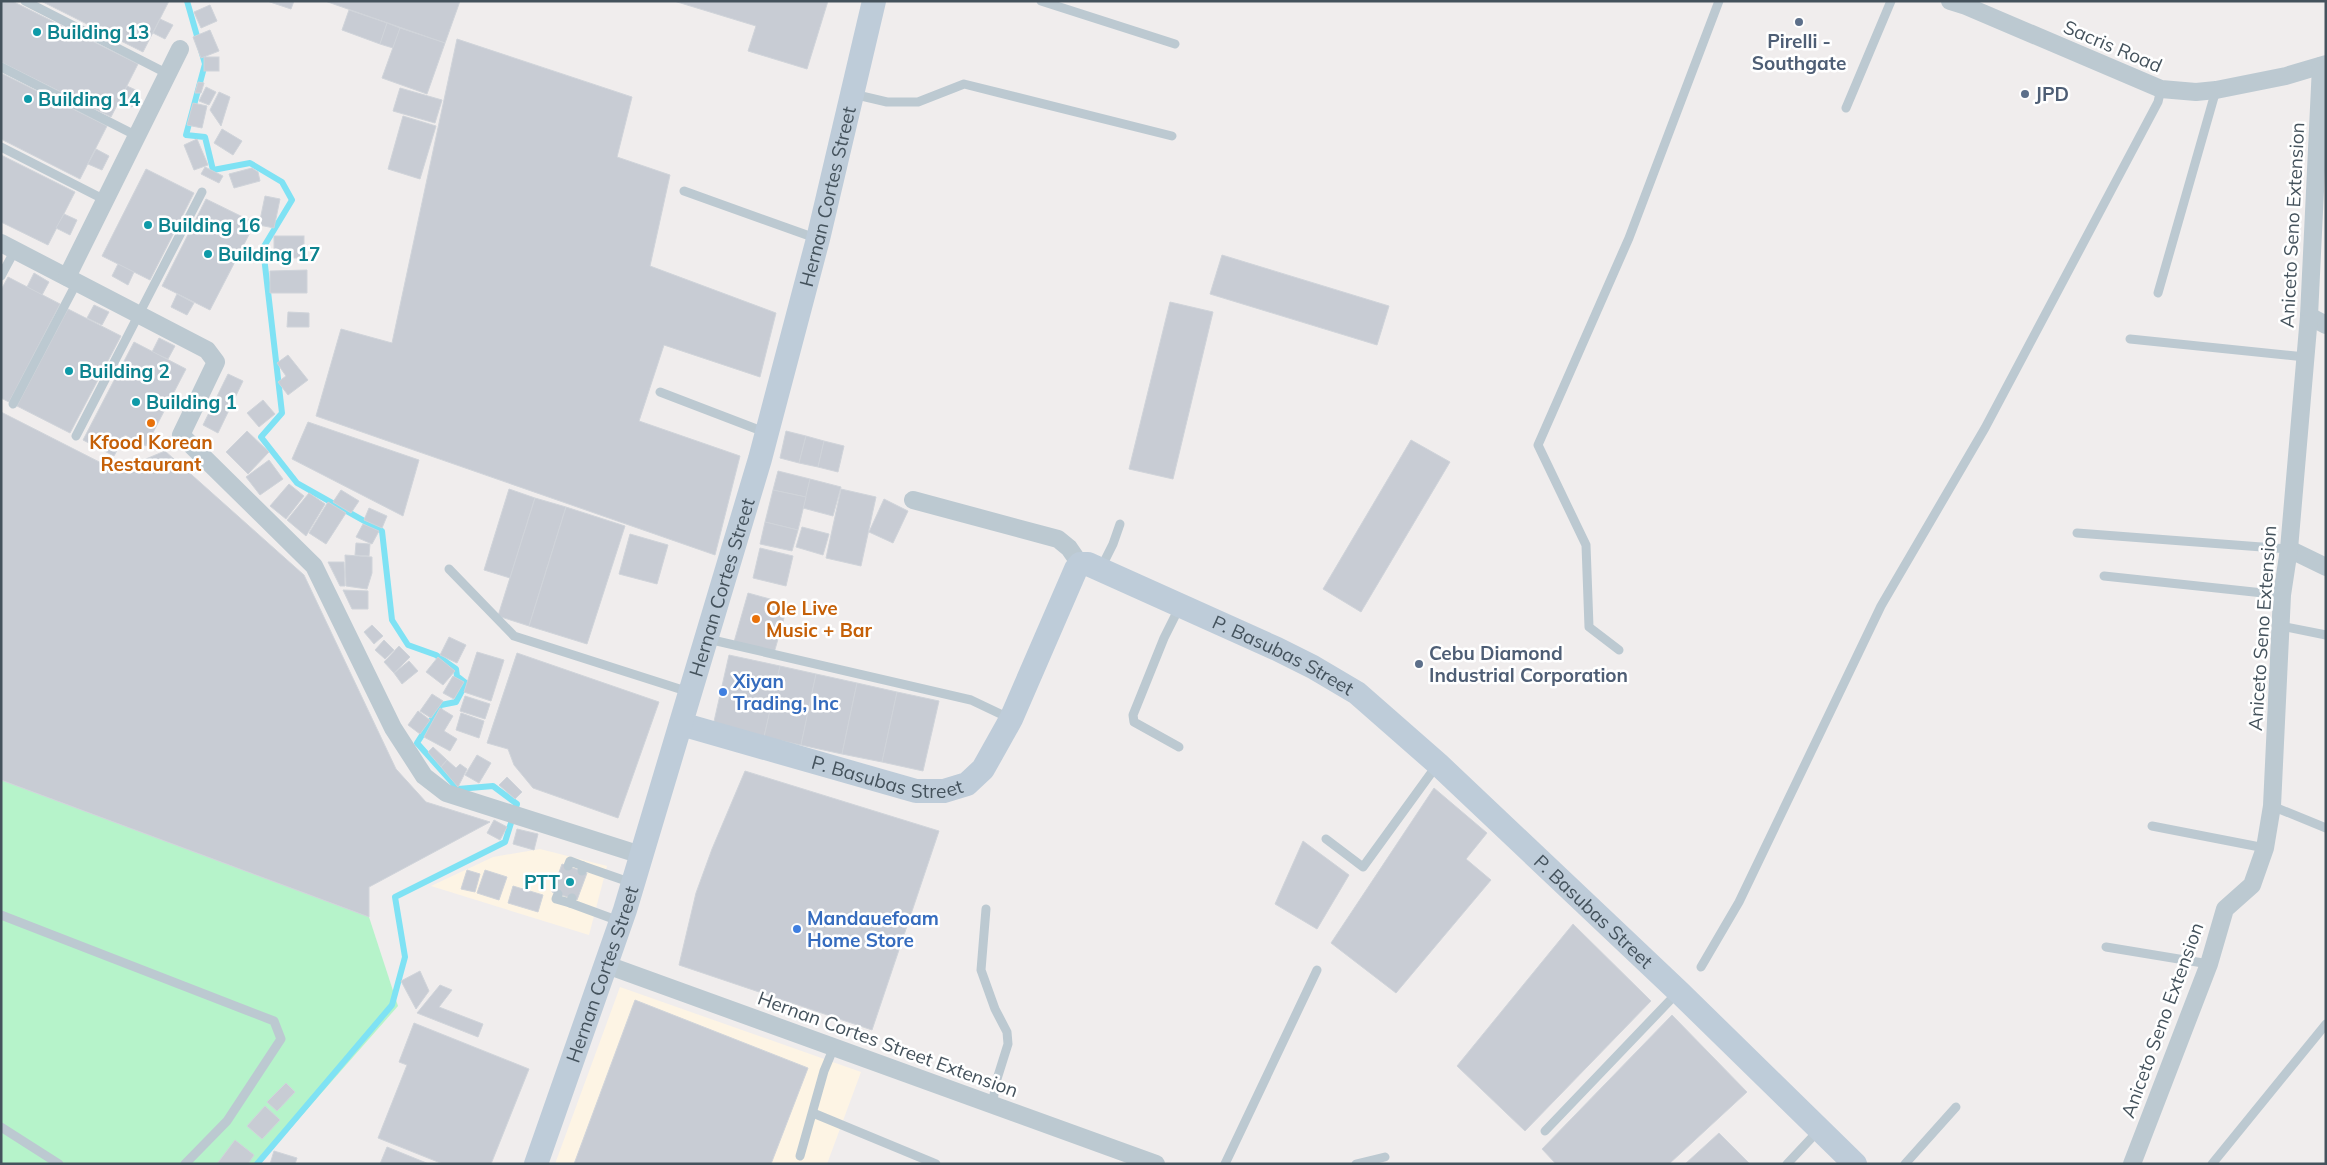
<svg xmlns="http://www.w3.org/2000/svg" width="2327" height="1165" font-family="Mulish,sans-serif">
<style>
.commercial{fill:#fdf4e4}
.green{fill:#b6f3ca}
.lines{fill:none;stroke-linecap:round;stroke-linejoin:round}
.stream{stroke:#7fe2f4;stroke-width:6}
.building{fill:#c8ccd4;stroke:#d0d4da}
.lane{stroke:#bcc9d1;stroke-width:9}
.street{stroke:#bcc9d1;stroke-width:18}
.secondary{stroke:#beccd9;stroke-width:24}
.service-dot{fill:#5c6f8a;stroke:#fff;stroke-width:2}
.culture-dot{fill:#0f9aa8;stroke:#fff;stroke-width:2}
.food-dot{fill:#e8710a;stroke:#fff;stroke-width:2}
.shop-dot{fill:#3f7fe0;stroke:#fff;stroke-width:2}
.labels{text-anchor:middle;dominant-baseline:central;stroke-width:5;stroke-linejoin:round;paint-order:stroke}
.culture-label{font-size:19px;font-weight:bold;fill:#0d838f;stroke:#fff;text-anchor:start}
.service-label{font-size:19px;font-weight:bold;fill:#4e5e75;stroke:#fff;text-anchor:start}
.street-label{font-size:19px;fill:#44525c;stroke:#fff}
.food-label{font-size:19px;font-weight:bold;fill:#c56008;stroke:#fff}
.shop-label{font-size:19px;font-weight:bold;fill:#366cbe;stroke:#fff;text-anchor:start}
</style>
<rect width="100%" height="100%" fill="#f0eded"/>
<g class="commercial">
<polygon points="540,849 607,866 589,935 431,886 493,857"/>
<polygon points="620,987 861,1072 827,1164 555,1164"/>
</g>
<polygon class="green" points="1,780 369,917 398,1006 259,1164 1,1164"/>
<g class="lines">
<polyline class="stream" points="187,1 205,64 186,135 205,137 213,170 250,163 282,182 292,200 263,248 282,413 261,437 297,483 382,531 392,620 408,645 436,655 456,669 457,676 466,683 456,702 441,705 417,743 458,789 493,786 517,804 505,842 395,897 405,957 392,1005 257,1164"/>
</g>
<g class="building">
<polygon points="1,1 12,1 138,64 111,117 1,62"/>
<polygon points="41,1 169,1 143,52"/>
<polygon points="267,1 294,1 291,9"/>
<polygon points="325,1 460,1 445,43"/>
<polygon points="674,1 828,1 807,69 748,51 756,26"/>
<polygon points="210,5 217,21 201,28 194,12"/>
<polygon points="349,10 387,23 380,44 342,30"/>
<polygon points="160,19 173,25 165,39 153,33"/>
<polygon points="387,23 400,28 393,48 380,44"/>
<polygon points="400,28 445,43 427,94 382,78"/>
<polygon points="210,30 219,51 201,58 193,37"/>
<polygon points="457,39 632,97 617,157 670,175 650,266 776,313 760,377 664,345 639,421 740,456 715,555 316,416 341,329 392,343"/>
<rect x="204" y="57" width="15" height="14"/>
<polygon points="1,73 107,126 80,179 1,139"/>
<polygon points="198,82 204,83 201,93 195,93"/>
<polygon points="127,86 140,92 132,107 120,101"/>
<polygon points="206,87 216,92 209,105 199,101"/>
<polygon points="400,88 442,100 435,123 393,111"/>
<polygon points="219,92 230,97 221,126 210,110"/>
<polygon points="193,103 207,106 202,128 187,125"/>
<polygon points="403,116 436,126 420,179 388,169"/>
<polygon points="222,129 242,141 233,155 214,143"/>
<polygon points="197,139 208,165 194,170 184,145"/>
<polygon points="96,149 109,156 102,170 88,164"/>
<polygon points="1,155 75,192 48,245 1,222"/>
<polygon points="205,167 223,176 219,183 201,174"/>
<polygon points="252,168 258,172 260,181 234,188 229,174"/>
<polygon points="146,169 194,193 150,280 102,256"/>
<polygon points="265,196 280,199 274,228 259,225"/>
<polygon points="206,199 255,223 210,310 162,286"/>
<polygon points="64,214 77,220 70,235 56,228"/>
<rect x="274" y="236" width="30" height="22"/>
<polygon points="1222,255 1389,306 1377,345 1210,294"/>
<polygon points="118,264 134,272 128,285 112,276"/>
<polygon points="307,270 307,293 270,293 270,271"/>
<polygon points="34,273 49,282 42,295 27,287"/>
<polygon points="8,277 60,304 9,402 1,398 1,290"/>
<polygon points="177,294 194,303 187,315 171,307"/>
<polygon points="1170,302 1213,312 1173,479 1129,469"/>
<polygon points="94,305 109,312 102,325 87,318"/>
<polygon points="68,309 121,336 70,433 17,406"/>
<polygon points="288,312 309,313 309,327 287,327"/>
<polygon points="159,338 175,346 168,359 152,352"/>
<polygon points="134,342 186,369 146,446 125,435 114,456 83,440"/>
<polygon points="288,355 308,380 288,395 278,382 286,376 277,363"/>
<polygon points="228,374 243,381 218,433 203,425"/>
<polygon points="263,400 275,414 259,427 247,413"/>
<polygon points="1,412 117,471 165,451 304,575 396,769 426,802 490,822 369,887 369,917 1,780"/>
<polygon points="308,422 419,460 403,516 292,459"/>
<polygon points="247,431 269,452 248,474 226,452"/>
<polygon points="786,431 806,436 799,463 780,458"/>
<polygon points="806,436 824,441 818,467 799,463"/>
<polygon points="1411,440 1450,462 1361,612 1323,589"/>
<polygon points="824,441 844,446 838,472 818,467"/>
<polygon points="269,460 283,479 260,495 246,477"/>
<polygon points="778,471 810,479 806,497 773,490"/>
<polygon points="810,479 841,487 833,516 803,508"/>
<polygon points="289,484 304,496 286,519 270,506"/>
<polygon points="509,489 535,498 510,578 484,570"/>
<polygon points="841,489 876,497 861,566 826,558"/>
<polygon points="341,490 359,501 351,513 333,502"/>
<polygon points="773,490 806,497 798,530 765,522"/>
<polygon points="309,493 325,504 306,536 287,520"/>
<polygon points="535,498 566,507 529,626 498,616"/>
<polygon points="884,499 908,511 893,543 869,532"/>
<polygon points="328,502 346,513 326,544 309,533"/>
<polygon points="566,507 625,526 587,644 529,626"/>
<polygon points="369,508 387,516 382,528 364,520"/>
<polygon points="765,522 798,530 792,551 760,544"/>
<polygon points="363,524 379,531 372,544 356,537"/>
<polygon points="802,527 829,534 823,555 796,547"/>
<polygon points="630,534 668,545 657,584 619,574"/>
<polygon points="356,543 370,544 369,556 355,555"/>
<polygon points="760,548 793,556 786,586 753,578"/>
<polygon points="345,555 372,557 372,573 367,589 346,586"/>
<polygon points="328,562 344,562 345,586 340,586"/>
<polygon points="343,590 368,591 368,609 352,609"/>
<polygon points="748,593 788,604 774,653 734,642"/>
<polygon points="372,625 383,636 374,644 364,632"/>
<polygon points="449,637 466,645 457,663 440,655"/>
<polygon points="384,640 394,650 385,659 375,650"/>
<polygon points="399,646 410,657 394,673 384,662"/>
<polygon points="477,652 504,660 491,701 464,692"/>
<polygon points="517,653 659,702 618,818 533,788 514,765 508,749 487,743"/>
<polygon points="729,655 780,666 764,737 713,726"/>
<polygon points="438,657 455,671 443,685 426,672"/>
<polygon points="409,661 418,671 402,684 394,673"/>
<polygon points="780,666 816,674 801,745 764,737"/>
<polygon points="816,674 857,683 842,754 801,745"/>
<polygon points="453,676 464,682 454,699 443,693"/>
<polygon points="857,683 897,692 882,762 842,754"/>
<polygon points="897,692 939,701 923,771 882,762"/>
<polygon points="432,694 443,701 431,718 420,711"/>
<polygon points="465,696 490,704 485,719 460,711"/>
<polygon points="440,708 453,716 444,731 457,739 450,751 424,737"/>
<polygon points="418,711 430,720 420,734 408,725"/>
<polygon points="461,713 484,721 479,738 456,730"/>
<polygon points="433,747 447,760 441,767 428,752"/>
<polygon points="477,755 491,763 479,783 465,775"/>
<polygon points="447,760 456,768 460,764 467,769 458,787 441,767"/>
<polygon points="745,771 939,831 872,1030 679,965 696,893 712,849"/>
<polygon points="507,777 522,792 515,799 499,785"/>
<polygon points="1434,788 1487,833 1466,859 1491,880 1396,993 1331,943"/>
<polygon points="494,820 507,827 500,840 487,833"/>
<polygon points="517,829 538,834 534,850 513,844"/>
<polygon points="1303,841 1349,875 1317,929 1275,904"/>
<polygon points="562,864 587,873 577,900 552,892"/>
<polygon points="467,870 480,874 475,892 461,889"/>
<polygon points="485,870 507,877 499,900 477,893"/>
<polygon points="513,886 543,895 538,912 508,903"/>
<polygon points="1573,924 1651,1001 1525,1131 1457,1066"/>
<polygon points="420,971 429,991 416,1009 401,981"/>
<polygon points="440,985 452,990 439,1007 483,1024 478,1037 417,1013"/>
<polygon points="635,1000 808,1068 771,1164 574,1164"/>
<polygon points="1672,1015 1747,1092 1669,1164 1556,1164 1542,1149"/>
<polygon points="414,1023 529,1069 491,1164 443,1164 378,1138 407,1065 399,1062"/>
<polygon points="286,1083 295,1092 277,1111 267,1102"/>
<polygon points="265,1106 280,1120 262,1139 247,1126"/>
<polygon points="1719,1133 1750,1164 1685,1164"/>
<polygon points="235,1140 254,1155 248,1164 217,1164"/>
<polygon points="387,1147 429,1164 380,1164"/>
<polygon points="274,1151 297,1158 295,1164 270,1164"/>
</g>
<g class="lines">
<g class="lane">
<polyline points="25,1 168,74"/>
<polyline points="1041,1 1175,44"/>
<polyline points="1,67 137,136"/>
<polyline points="853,94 887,102 918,102 964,84 1172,136"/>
<polyline points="1846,108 1891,1"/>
<polyline points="1,147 105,200"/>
<polyline points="684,191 818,239"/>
<polyline points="1,276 15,250"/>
<polyline points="2158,293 2216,90"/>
<polyline points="2130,339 2305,357"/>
<polyline points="660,392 767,433"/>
<polyline points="13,404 77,282"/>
<polyline points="76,436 202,192"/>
<polyline points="2077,533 2289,549"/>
<polyline points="1101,568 1113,544 1120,524"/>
<polyline points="449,569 514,636 689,692"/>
<polyline points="2104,576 2282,595"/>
<polyline points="2281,626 2326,635"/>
<polyline points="708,639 971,700 1011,719"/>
<polyline points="1619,650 1589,627 1586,545 1538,445 1629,238 1719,1"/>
<polyline points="1179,747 1134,722 1133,715 1164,638 1180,606"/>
<polyline points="2272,806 2326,828"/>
<polyline points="2152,826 2265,848"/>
<polyline points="1326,839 1363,867 1437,765"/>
<polyline points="568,866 570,861 583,866"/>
<polyline points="582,871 583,866 632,883"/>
<polyline points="558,894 556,899 570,903"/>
<polyline points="572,898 570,903 619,921"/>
<polyline points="986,909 981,970 995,1009 1007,1032 1008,1044 997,1079 992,1105"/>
<polyline points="1,915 274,1021 281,1039 227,1121 185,1164"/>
<polyline points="2106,947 2209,964"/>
<polyline points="1701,967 1739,902 1881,606 1985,428 2158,102 2161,89"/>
<polyline points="813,1113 936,1164"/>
<polyline points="1,1127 59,1164"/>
<polyline points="1545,1131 1678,992"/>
<polyline points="800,1156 824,1071 834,1047"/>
<polyline points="1225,1164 1317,970"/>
<polyline points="1356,1164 1385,1157"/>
<polyline points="1787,1164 1818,1131"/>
<polyline points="1905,1164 1956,1107"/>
<polyline points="2212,1164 2326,1024"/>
</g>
<g class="street">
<polyline points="1950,1 1966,6 2161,89 2196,92 2216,90 2286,76 2326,64"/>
<polyline points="1,243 207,350 216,362 181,435 314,566 393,728 424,776 446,793 641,855"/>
<polyline points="67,277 180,49"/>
<polyline points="2309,316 2326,325"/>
<polyline points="913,500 1058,539 1069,548 1080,564"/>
<polyline points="2289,549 2326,567"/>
<polyline points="607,965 1156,1164"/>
<polyline points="2132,1164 2209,964 2225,909 2252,885 2265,848 2272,806 2282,595 2289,549 2309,316 2321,66"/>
</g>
<g class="secondary">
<path id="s1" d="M681 724 916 791H944L967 784 983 769 1011 719 1076 569 1080 564H1088L1277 649 1313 667 1357 693 1438 764 1679 992 1855 1164"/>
<path id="s2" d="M536 1164 625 910 760 459 818 239 874 1"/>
</g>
</g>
<g class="service-dot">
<circle cx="1799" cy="22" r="5"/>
<circle cx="2025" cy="94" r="5"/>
<circle cx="1419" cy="664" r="5"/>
</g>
<g class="culture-dot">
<circle cx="37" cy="32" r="5"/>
<circle cx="28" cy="99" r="5"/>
<circle cx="148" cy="225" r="5"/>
<circle cx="208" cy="254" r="5"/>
<circle cx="69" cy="371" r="5"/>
<circle cx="136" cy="402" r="5"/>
<circle cx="570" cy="882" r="5"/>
</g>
<g class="food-dot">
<circle cx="151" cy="423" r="5"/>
<circle cx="756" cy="619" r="5"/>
</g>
<g class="shop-dot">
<circle cx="723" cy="692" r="5"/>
<circle cx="797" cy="929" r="5"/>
</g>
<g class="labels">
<g class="culture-label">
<text x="47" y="32">Building 13</text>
<text x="38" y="99">Building 14</text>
<text x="158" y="225">Building 16</text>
<text x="218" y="254">Building 17</text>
<text x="79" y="371">Building 2</text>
<text x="146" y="402">Building 1</text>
<text x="560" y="882" text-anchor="end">PTT</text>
</g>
<g class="service-label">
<text x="1799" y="41" text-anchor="middle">Pirelli -<tspan x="1799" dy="22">Southgate</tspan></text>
<text x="2035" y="94">JPD</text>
<text x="1429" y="653">Cebu Diamond<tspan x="1429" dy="22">Industrial Corporation</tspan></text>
</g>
<g class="street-label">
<text transform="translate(2113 46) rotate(23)">Sacris Road</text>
<text stroke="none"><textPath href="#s2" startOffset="1011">Hernan Cortes Street</textPath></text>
<text transform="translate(2292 225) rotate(-87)">Aniceto Seno Extension</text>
<text stroke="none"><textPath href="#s2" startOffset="606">Hernan Cortes Street</textPath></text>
<text transform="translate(2262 628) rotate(-86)">Aniceto Seno Extension</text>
<text stroke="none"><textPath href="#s1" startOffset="769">P. Basubas Street</textPath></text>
<text stroke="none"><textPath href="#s1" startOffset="214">P. Basubas Street</textPath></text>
<text stroke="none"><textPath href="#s1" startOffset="1174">P. Basubas Street</textPath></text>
<text stroke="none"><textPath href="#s2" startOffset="201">Hernan Cortes Street</textPath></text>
<text transform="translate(2162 1020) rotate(-70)">Aniceto Seno Extension</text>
<text transform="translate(888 1044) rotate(20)">Hernan Cortes Street Extension</text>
</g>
<g class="food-label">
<text x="151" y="442">Kfood Korean<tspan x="151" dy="22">Restaurant</tspan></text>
<text x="766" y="608" text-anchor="start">Ole Live<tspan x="766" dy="22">Music + Bar</tspan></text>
</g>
<g class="shop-label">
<text x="733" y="681">Xiyan<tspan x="733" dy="22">Trading, Inc</tspan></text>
<text x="807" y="918">Mandauefoam<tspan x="807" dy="22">Home Store</tspan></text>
</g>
</g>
<rect width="2327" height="1165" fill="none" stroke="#44525c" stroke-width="5"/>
</svg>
